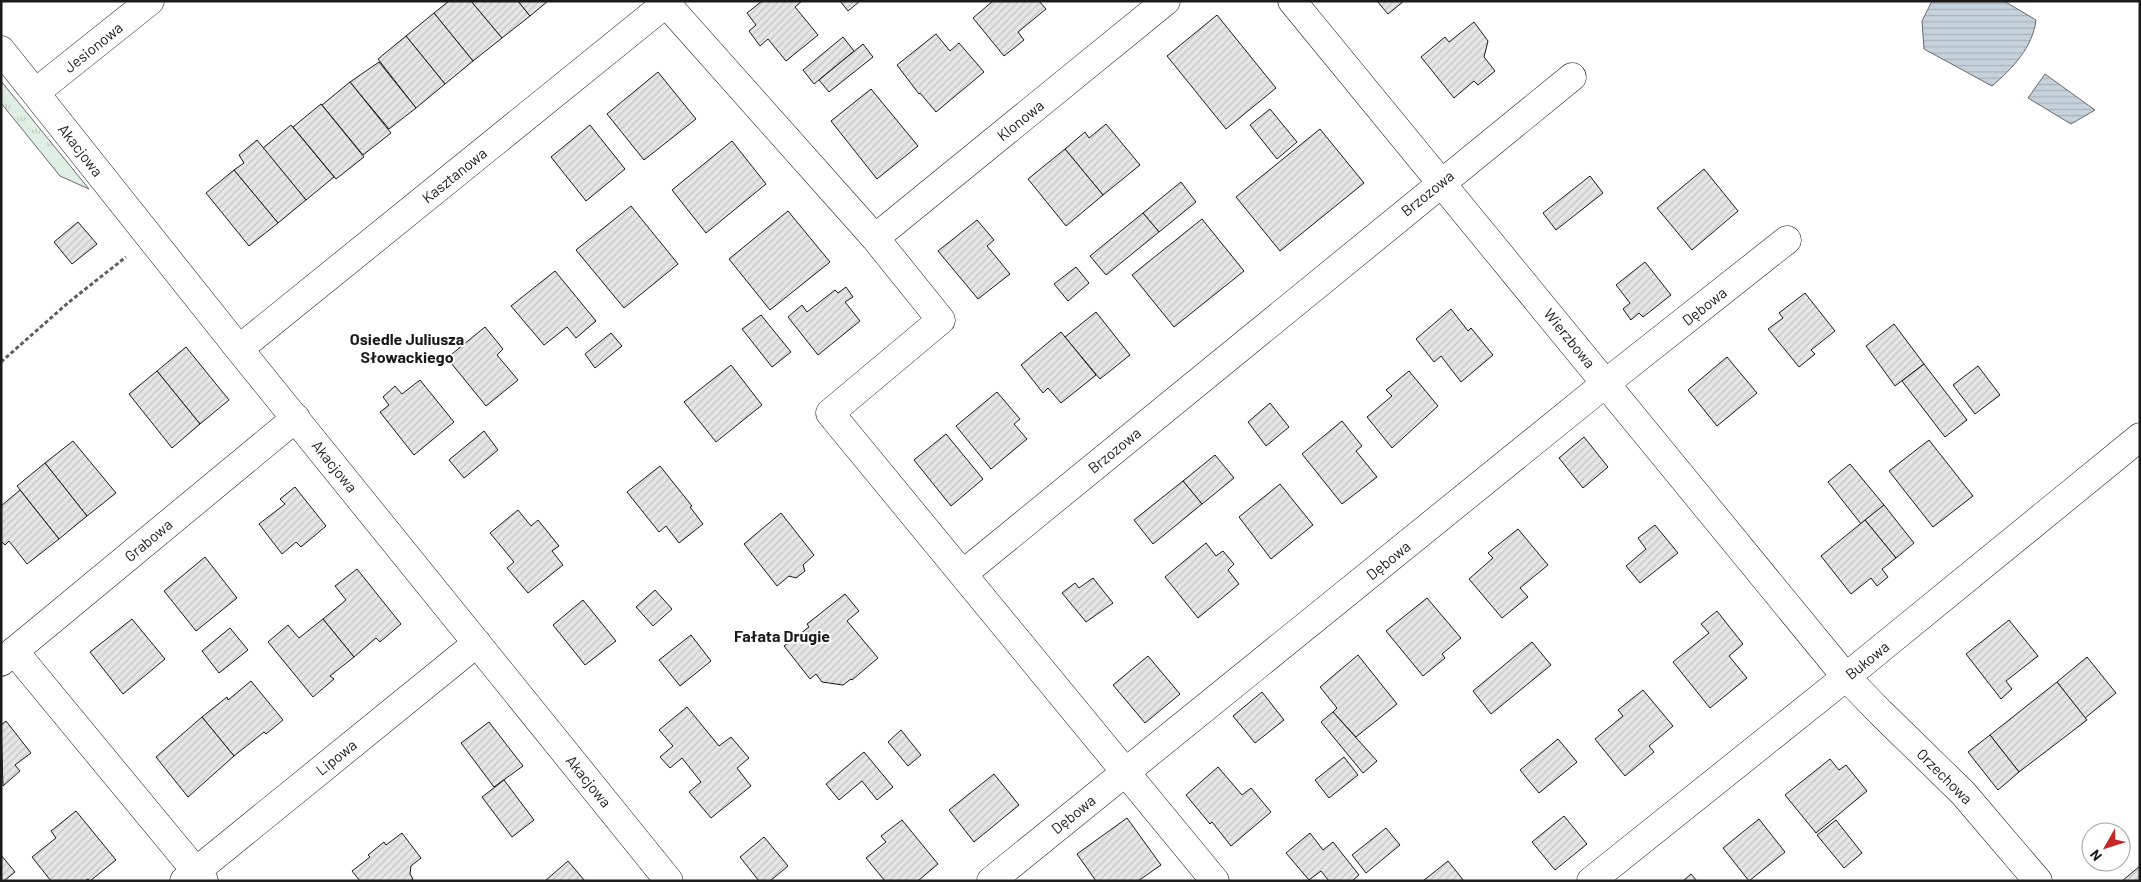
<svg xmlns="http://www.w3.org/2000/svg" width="2141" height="882" font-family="Barlow,sans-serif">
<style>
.grass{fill:url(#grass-tufts);stroke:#6a6a6a}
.water{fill:url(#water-rules);stroke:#6a6a6a}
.building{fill:url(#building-hatch);stroke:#1a1a1a}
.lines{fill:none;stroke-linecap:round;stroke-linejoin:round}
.minor-casing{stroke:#1a1a1a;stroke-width:29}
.path{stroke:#5f5f5f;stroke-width:3;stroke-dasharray:4 2.5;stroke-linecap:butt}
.minor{stroke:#fff;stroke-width:28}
.labels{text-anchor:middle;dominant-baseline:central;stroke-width:4;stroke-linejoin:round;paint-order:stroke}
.street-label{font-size:15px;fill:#1a1a1a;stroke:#fff}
.neighbourhood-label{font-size:16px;font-weight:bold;fill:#1a1a1a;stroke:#fff}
</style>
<defs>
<pattern id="grass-tufts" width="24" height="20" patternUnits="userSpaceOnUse" patternTransform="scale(1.25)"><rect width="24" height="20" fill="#e0efe3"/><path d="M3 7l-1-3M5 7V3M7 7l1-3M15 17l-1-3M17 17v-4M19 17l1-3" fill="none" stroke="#c0ccc2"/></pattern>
<pattern id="water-rules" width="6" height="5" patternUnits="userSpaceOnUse" patternTransform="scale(1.25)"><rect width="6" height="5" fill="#c6d2dc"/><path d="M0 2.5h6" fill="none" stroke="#aab4bc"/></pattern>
<pattern id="building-hatch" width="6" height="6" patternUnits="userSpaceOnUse" patternTransform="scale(1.25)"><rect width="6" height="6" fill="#e6e6e6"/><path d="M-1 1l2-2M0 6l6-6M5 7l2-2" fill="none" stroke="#c5c5c5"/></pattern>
</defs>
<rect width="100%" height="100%" fill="#fff"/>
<polygon class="grass" points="1,81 89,189 60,176 1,103"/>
<g class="water">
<path d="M1932 1H2004L2036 20C2033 47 2012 69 1992 86L1924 49 1922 21Z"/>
<polygon points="2045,74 2095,110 2071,124 2028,98"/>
</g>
<g class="building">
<polygon points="449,1 471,1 502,38 473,61 434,13"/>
<polygon points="471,1 518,1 530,16 502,38"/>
<polygon points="518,1 548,1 530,16"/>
<polygon points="762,1 802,1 795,7 818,35 786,61 768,39 760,46 749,31 756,25 747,13"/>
<polygon points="840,1 860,1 848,11"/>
<polygon points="993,1 1039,1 1046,9 1018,32 1024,40 1004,56 973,18"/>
<polygon points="1377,1 1404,1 1388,14"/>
<polygon points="434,13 473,61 445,84 406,36"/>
<polygon points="1217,15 1276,88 1226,129 1167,56"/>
<polygon points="1474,22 1488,41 1484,57 1495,71 1478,85 1474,81 1454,98 1421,57 1445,37 1449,42"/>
<polygon points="936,34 950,51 959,43 984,72 936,112 920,93 919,94 897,65"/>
<polygon points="406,36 445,84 416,108 378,59"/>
<polygon points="843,37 854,51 814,84 803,70"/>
<polygon points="863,44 873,57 829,92 819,80"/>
<polygon points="379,62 416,108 389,129 350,82"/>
<polygon points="658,72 696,119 644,160 607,114"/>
<polygon points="350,82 391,133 363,155 322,105"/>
<polygon points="871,89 918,146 877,179 831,121"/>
<polygon points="321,104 364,157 336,179 293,127"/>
<polygon points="1270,109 1297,142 1277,159 1250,125"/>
<polygon points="1106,124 1140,165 1103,195 1065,149 1085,132 1089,138"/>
<polygon points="291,125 334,177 306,200 263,148"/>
<polygon points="590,125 625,169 586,201 551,157"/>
<polygon points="1320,129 1364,183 1280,251 1236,197"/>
<polygon points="257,140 306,200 278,223 234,170 244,163 239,155"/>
<polygon points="732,141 766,184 706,233 672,190"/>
<polygon points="1065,149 1103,195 1066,226 1028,179"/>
<polygon points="1704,169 1738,211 1692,250 1657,208"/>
<polygon points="234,170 278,223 249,246 206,193"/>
<polygon points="1590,176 1603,193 1556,230 1543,213"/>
<polygon points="1181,182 1196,202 1159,232 1143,213"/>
<polygon points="631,206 678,264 624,308 576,250"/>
<polygon points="788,211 830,262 770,310 729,259"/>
<polygon points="1143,213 1159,232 1106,275 1090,256"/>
<polygon points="1202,219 1244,271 1174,327 1132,275"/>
<polygon points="977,220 994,240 987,246 1010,274 978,299 938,251"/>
<polygon points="78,222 97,244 72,264 54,242"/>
<polygon points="1645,262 1671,295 1643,317 1639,313 1631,320 1623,309 1630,303 1616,285"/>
<polygon points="1076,267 1089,283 1068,301 1054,284"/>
<polygon points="555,271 596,321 576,338 567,327 544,345 511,306"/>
<polygon points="846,287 853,297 845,302 860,321 818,355 788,317 802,305 807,312 835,290 838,293"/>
<polygon points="1805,293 1835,331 1811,350 1815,354 1799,367 1768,329 1783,318 1779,313"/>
<polygon points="1451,309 1468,331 1471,328 1493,355 1461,382 1441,356 1434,362 1416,339"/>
<polygon points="1096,312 1130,355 1100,379 1065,337"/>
<polygon points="761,315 791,352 772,367 742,329"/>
<polygon points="1894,324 1924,364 1895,386 1866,346"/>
<polygon points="485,327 503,349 497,355 518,380 486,406 447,358"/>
<polygon points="1061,332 1096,375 1061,403 1048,388 1043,393 1021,365"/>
<polygon points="611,333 622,346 595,368 585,354"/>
<polygon points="186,347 229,400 200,424 157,371"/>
<polygon points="1727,357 1757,393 1717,426 1688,390"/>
<polygon points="1924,364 1967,420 1945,437 1902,381"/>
<polygon points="731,365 762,405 716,442 684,402"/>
<polygon points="1978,366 2000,395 1975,414 1953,385"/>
<polygon points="157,371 200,424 172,448 129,394"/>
<polygon points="1409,371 1438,406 1392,448 1367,417 1392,396 1386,390"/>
<polygon points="420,380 454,422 414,455 380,412 389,405 383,397 395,386 402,394"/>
<polygon points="997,392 1020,419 1014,424 1027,439 991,469 956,426"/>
<polygon points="1270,403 1289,427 1266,446 1248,422"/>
<polygon points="1342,421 1362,446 1356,451 1377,477 1342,504 1302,454"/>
<polygon points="484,431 498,450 464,478 449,460"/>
<polygon points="946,434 983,479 951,506 914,460"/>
<polygon points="1584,437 1608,467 1583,488 1559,458"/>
<polygon points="1929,440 1973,496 1933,527 1889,471"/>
<polygon points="73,441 116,493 87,516 45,463"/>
<polygon points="1215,455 1234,478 1202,504 1183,481"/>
<polygon points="45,463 87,516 59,539 17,486"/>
<polygon points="1850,464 1884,505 1861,524 1828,482"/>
<polygon points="660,466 692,506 690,507 703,524 679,543 666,526 659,532 627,492"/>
<polygon points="1183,481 1202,504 1153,544 1134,520"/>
<polygon points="1280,484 1313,525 1271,559 1239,517"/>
<polygon points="295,487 326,526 301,547 296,542 282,554 259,524 285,504 280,499"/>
<polygon points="20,490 59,539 27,564 9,541 5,545 1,541 1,506"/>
<polygon points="1884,505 1914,543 1896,558 1865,520"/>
<polygon points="518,510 531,526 538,520 559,546 552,551 563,565 528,593 507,568 514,562 490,533"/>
<polygon points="781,513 814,555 803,565 805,571 796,578 789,576 777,586 744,544"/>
<polygon points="1865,520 1896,558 1882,569 1888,577 1877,586 1871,578 1851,594 1821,556"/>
<polygon points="1655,525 1678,553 1640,583 1626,566 1646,549 1638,538"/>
<polygon points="1518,529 1548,565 1520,588 1528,597 1502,618 1469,579 1493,558 1488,553"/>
<polygon points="1206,543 1216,556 1223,551 1234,564 1228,570 1239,584 1198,618 1165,577"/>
<polygon points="205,557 237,598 196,631 164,591"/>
<polygon points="357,569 401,624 380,642 376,638 354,657 323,619 346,600 335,586"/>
<polygon points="1093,578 1113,603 1086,622 1062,593 1075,583 1079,588"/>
<polygon points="655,590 672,609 653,626 636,607"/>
<polygon points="845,594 859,611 847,621 878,658 852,680 851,679 843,685 822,682 816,674 810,679 784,646 809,627 807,624"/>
<polygon points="1427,598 1461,638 1442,654 1445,658 1423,676 1386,631"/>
<polygon points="583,600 616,641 585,665 553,625"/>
<polygon points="1717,611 1743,644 1729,656 1747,678 1710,708 1673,662 1709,633 1701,624"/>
<polygon points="132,619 165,659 123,694 90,652"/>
<polygon points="323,619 354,657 330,676 334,679 313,697 268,642 288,625 299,638"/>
<polygon points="2009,620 2038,656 2006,681 2012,689 2001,699 1966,654"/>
<polygon points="230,628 248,650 219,673 202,651"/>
<polygon points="691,635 711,661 680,686 659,660"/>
<polygon points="1532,642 1551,665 1491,714 1473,691"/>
<polygon points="1358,655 1397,704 1356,737 1333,712 1337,708 1320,687"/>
<polygon points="1148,656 1180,694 1145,723 1113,685"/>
<polygon points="2087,657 2116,693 2085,718 2057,682"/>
<polygon points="251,681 283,720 266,734 264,732 234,756 202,717 227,697 228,700"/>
<polygon points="2057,682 2087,720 2019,772 1990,735"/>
<polygon points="1643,690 1673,726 1649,746 1654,752 1625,776 1595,739 1623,716 1618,710"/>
<polygon points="1262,692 1284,720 1255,743 1233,716"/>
<polygon points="687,707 719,746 731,737 749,758 737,768 751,786 711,818 689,792 701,782 682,758 670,768 660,757 673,746 659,730"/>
<polygon points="1333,712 1377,761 1363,773 1321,722"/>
<polygon points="202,717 234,756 188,797 156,757"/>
<polygon points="6,721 31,753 15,765 20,771 3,786 1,725"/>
<polygon points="489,722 523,766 494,787 461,743"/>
<polygon points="901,730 921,755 908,766 888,742"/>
<polygon points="1990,735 2019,772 1998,790 1968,752"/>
<polygon points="1558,739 1577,762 1539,793 1520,770"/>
<polygon points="864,752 893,787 877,800 862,781 839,800 826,784"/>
<polygon points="1344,757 1358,775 1329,798 1315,780"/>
<polygon points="1830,759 1839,770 1846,765 1867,791 1816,833 1785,795"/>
<polygon points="1218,767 1242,795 1251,788 1271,812 1231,846 1212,822 1210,824 1186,795"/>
<polygon points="994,774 1019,805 974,842 949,810"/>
<polygon points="504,780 534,820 512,837 482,797"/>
<polygon points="76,811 116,860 90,881 88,879 85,881 51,881 32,857 56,838 51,831"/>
<polygon points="1564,816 1587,844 1555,870 1532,842"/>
<polygon points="1127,818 1161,865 1138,881 1096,881 1077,854"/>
<polygon points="1759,819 1785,852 1749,881 1723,848"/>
<polygon points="902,820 938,864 919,880 920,881 885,881 866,858 886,842 881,836"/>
<polygon points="1836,820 1862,853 1844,868 1817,835"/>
<polygon points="1386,828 1400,845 1366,873 1352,855"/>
<polygon points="402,833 421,858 411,866 410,874 413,879 411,881 360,881 352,871 370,857 368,855 384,842 386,845"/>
<polygon points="1310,833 1323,850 1333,842 1359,875 1352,881 1329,881 1321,871 1309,880 1286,853"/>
<polygon points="764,837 788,866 770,881 759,881 740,857"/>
<polygon points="1,855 15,872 4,881 1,881"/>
<polygon points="568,861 585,881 545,881"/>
<polygon points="1448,861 1464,881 1423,881"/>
<polygon points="2140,866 2140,881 2122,881"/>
<polygon points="1691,874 1697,881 1683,881"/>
</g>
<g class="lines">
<g class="minor-casing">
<g id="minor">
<polyline points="664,1 875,238 941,320 830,413 1215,881"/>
<polyline points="1292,1 1846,677 1880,712 1963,793 2038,881"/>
<polyline points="1,50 239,349 669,881"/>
<polyline points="36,92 150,1"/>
<polyline points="875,238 1166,1"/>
<polyline points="239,349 669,1"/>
<polyline points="964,573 1572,77"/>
<polyline points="14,651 204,881"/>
<polyline points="1,662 296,418"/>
<polyline points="184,881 477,643"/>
<polyline points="991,881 1606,383 1787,240"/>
<polyline points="1591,881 1846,677 2140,437"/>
</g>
</g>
<polyline class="path" points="1,362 69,302 126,257"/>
<use href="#minor" class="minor"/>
</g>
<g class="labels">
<g class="street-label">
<text transform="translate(93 47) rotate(-39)">Jesionowa</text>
<text transform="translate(1020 120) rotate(-39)">Klonowa</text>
<text transform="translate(81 150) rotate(52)">Akacjowa</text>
<text transform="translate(454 175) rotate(-39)">Kasztanowa</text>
<text transform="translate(1427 193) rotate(-39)">Brzozowa</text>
<text transform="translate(1704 306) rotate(-38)">Dębowa</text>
<text transform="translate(1570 338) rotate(51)">Wierzbowa</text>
<text transform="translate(1114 450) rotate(-39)">Brzozowa</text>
<text transform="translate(335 466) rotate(51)">Akacjowa</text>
<text transform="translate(148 540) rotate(-40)">Grabowa</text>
<text transform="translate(1388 560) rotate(-39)">Dębowa</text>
<text transform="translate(1867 660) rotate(-39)">Bukowa</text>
<text transform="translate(336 757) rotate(-39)">Lipowa</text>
<text transform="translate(1945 776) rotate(45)">Orzechowa</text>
<text transform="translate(589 781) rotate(51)">Akacjowa</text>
<text transform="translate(1073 814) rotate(-39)">Dębowa</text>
</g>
<g class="neighbourhood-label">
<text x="407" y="338">Osiedle Juliusza<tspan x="407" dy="18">Słowackiego</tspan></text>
<text x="782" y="635">Fałata Drugie</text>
</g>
</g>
<rect width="2141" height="882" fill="none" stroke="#1a1a1a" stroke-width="5"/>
<g transform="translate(2106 847) rotate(231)"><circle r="24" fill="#ffffff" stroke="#a3a3a3"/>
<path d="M0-4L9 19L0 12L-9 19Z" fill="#c62828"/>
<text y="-8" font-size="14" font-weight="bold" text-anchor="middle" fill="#1a1a1a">N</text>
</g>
</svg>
